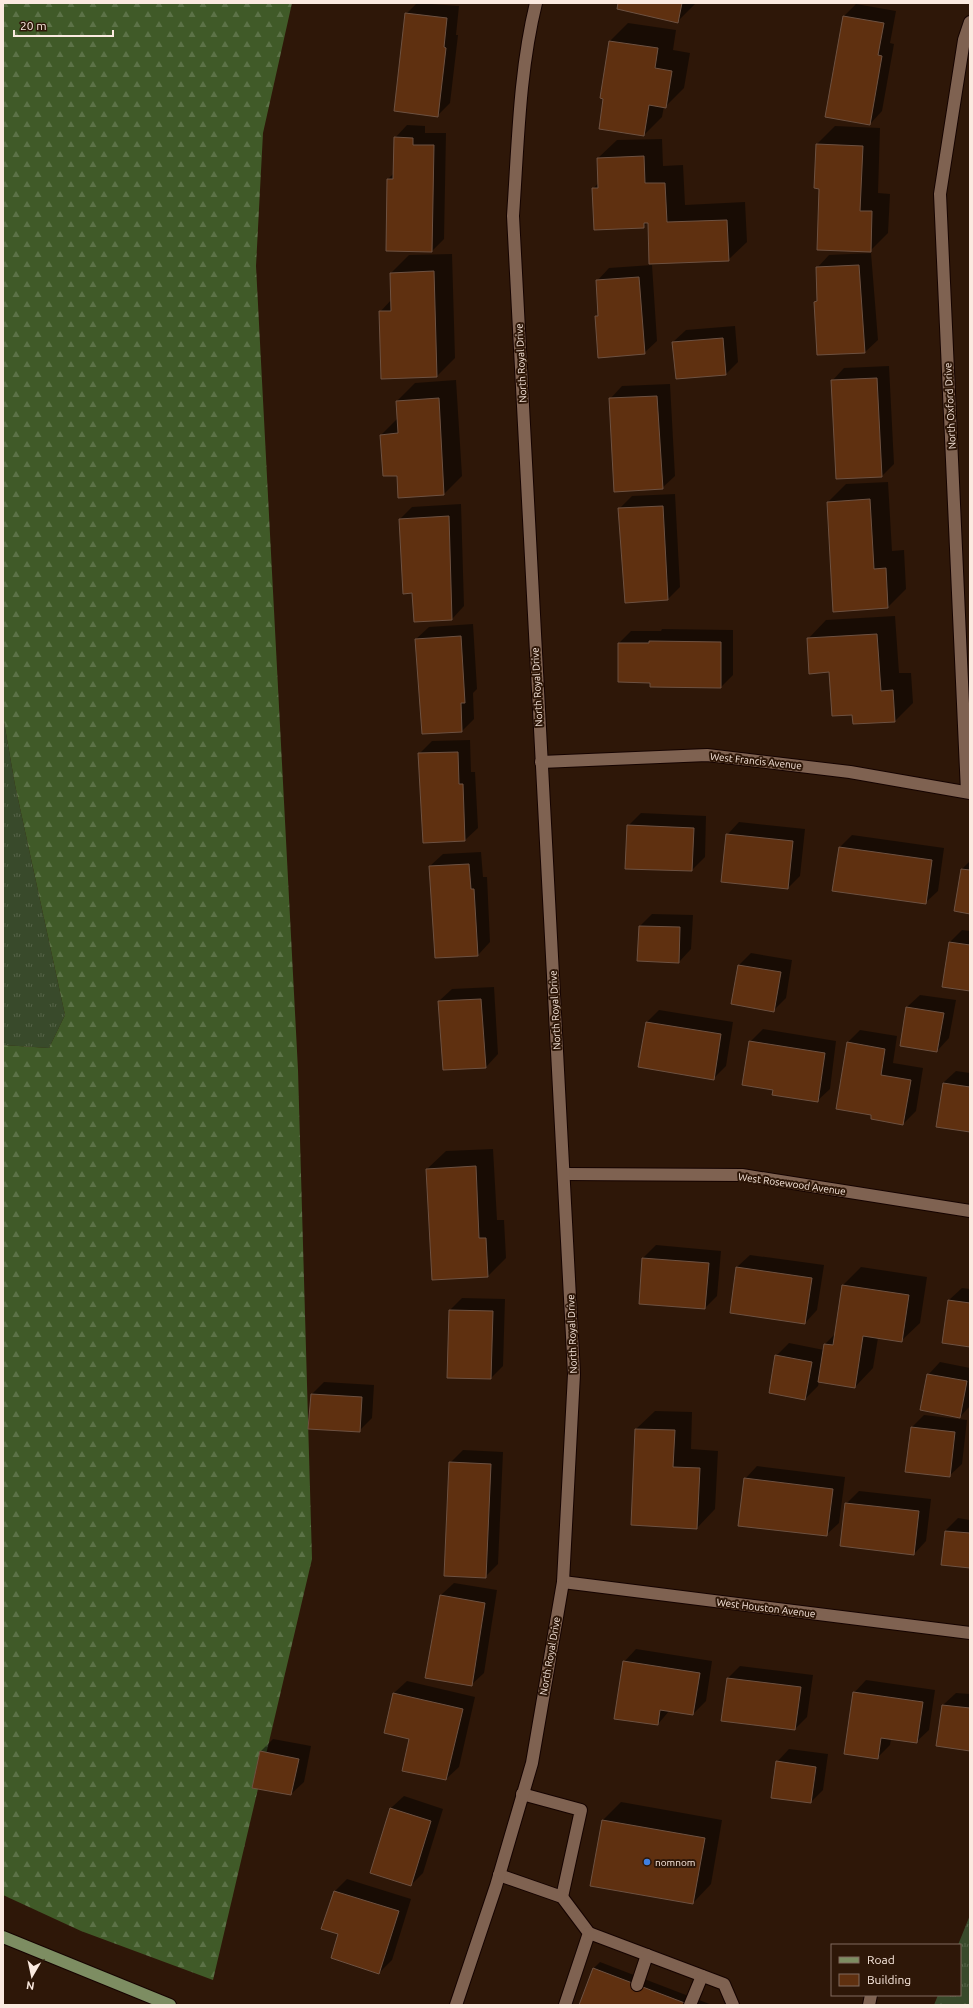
<svg xmlns="http://www.w3.org/2000/svg" width="973" height="2008" font-family="Ubuntu,sans-serif">
<style>
.grass{fill:url(#grass-tufts)}
.forest{fill:url(#forest-firs)}
.shadow{fill:#0007}
.building{fill:#5f3010;stroke:#6d5141}
.lines{fill:none;stroke-linecap:round;stroke-linejoin:round}
.lane-casing{stroke:#150300;stroke-width:14}
.street-casing{stroke:#150300;stroke-width:14}
.primary-casing{stroke:#150300;stroke-width:14}
.lane{stroke:#7f6251;stroke-width:12}
.street{stroke:#7f6251;stroke-width:12}
.primary{stroke:#7d8d62;stroke-width:12}
.shop-dot{fill:#3f7fe0;stroke:#2e1708;stroke-width:1.5}
.labels{text-anchor:middle;dominant-baseline:central;stroke-width:4;stroke-linejoin:round;paint-order:stroke}
.street-label{font-size:10px;fill:#fbeae0;stroke:#2e1708}
.poi-label{font-size:10px;fill:#fbeae0;stroke:#2e1708;text-anchor:start}
</style>
<defs>
<pattern id="grass-tufts" width="24" height="20" patternUnits="userSpaceOnUse"><rect width="24" height="20" fill="#394a2b"/><path d="M3 7l-1-3M5 7V3M7 7l1-3M15 17l-1-3M17 17v-4M19 17l1-3" fill="none" stroke="#576449"/></pattern>
<pattern id="forest-firs" width="22" height="20" patternUnits="userSpaceOnUse"><rect width="22" height="20" fill="#405a28"/><path d="M5 1l3.5 6h-7zM16 11l3.5 6h-7z" fill="#5c7247"/></pattern>
</defs>
<rect width="100%" height="100%" fill="#2e1708"/>
<g class="grass">
<polygon points="3,716 15,785 65,1015 49,1048 3,1045"/>
<polygon points="970,1915 970,2005 934,2005 938,1995 960,1995 960,1945 958,1945"/>
</g>
<polygon class="forest" points="3,3 292,3 263,133 256,266 298,1070 312,1559 213,1980 81,1931 3,1895 3,1045 49,1048 65,1015 15,785 3,716"/>
<g class="shadow">
<polygon points="417,3 459,6 456,35 458,35 450,103 438,115 406,14"/>
<polygon points="619,3 696,3 677,22"/>
<polygon points="856,4 896,11 890,43 894,44 882,111 870,124 844,16"/>
<polygon points="628,23 676,30 673,50 690,53 684,88 666,106 664,106 662,117 644,135 604,98 601,97 610,41"/>
<polygon points="407,125 425,126 425,133 446,133 444,239 432,251 388,179 394,173 395,138"/>
<polygon points="835,126 880,128 878,193 890,194 888,233 870,251 820,188 817,144"/>
<polygon points="662,139 663,166 683,165 685,205 745,202 747,242 728,260 648,222 643,227 593,189 599,182 598,158 617,140"/>
<polygon points="871,253 878,340 865,352 818,354 815,302 818,299 817,268 829,255"/>
<polygon points="452,254 455,358 437,376 380,312 392,299 391,273 409,255"/>
<polygon points="652,265 657,341 644,353 596,317 599,314 597,281 609,268"/>
<polygon points="735,326 738,362 726,374 673,342 686,330"/>
<polygon points="889,366 894,464 882,476 832,381 844,368"/>
<polygon points="456,380 462,476 444,494 398,475 381,435 398,418 397,401 415,383"/>
<polygon points="670,384 675,476 662,488 610,399 622,386"/>
<polygon points="888,482 892,551 904,550 906,589 888,607 828,502 846,484"/>
<polygon points="675,494 680,587 668,599 626,602 619,509 632,496"/>
<polygon points="461,504 464,606 452,619 413,592 400,519 412,507"/>
<polygon points="895,616 899,673 911,673 913,703 895,721 853,723 853,714 830,671 808,639 826,620"/>
<polygon points="473,624 477,689 473,693 474,719 462,731 416,639 429,627"/>
<polygon points="662,629 733,630 733,675 721,687 651,682 619,643 631,631 661,631"/>
<polygon points="470,740 471,772 475,772 478,828 465,840 424,842 419,754 432,741"/>
<polygon points="641,813 706,816 705,857 692,870 628,826"/>
<polygon points="739,822 805,829 800,876 788,888 727,835"/>
<polygon points="852,835 944,848 938,891 925,903 833,890 840,847"/>
<polygon points="481,852 483,877 487,877 490,942 478,955 430,866 443,854"/>
<polygon points="970,861 970,913 962,869"/>
<polygon points="652,914 693,915 691,949 679,962 640,926"/>
<polygon points="962,930 970,931 970,990 950,942"/>
<polygon points="751,953 792,960 786,998 773,1011 739,965"/>
<polygon points="494,987 498,1054 486,1067 439,1001 452,989"/>
<polygon points="920,995 956,1000 949,1038 937,1051 901,1045 907,1007"/>
<polygon points="659,1010 733,1022 726,1066 713,1079 647,1022"/>
<polygon points="763,1029 836,1041 830,1089 817,1101 774,1089 750,1042"/>
<polygon points="860,1030 897,1036 893,1063 923,1068 916,1111 903,1124 873,1115 848,1042"/>
<polygon points="956,1071 970,1073 970,1131 943,1083"/>
<polygon points="493,1149 497,1220 504,1220 506,1258 488,1276 427,1169 446,1151"/>
<polygon points="656,1245 721,1251 717,1296 705,1308 640,1303 643,1258"/>
<polygon points="750,1255 824,1265 817,1310 805,1323 737,1267"/>
<polygon points="861,1267 927,1277 920,1323 901,1341 878,1338 873,1368 855,1387 819,1381 818,1386 805,1399 776,1356 789,1343 824,1350 825,1344 835,1334 843,1285"/>
<polygon points="962,1288 970,1289 970,1346 949,1300"/>
<polygon points="462,1298 505,1299 503,1366 491,1378 450,1310"/>
<polygon points="940,1362 970,1368 970,1406 960,1417 928,1375"/>
<polygon points="324,1382 374,1385 372,1418 359,1431 312,1394"/>
<polygon points="655,1411 692,1412 691,1449 718,1451 715,1509 697,1528 632,1524 636,1429"/>
<polygon points="924,1415 967,1420 962,1464 949,1476 911,1428"/>
<polygon points="463,1450 503,1452 498,1564 485,1577 450,1463"/>
<polygon points="757,1466 845,1477 839,1523 826,1535 745,1479"/>
<polygon points="859,1491 931,1499 926,1541 914,1554 846,1504"/>
<polygon points="958,1518 970,1520 970,1567 942,1564 945,1531"/>
<polygon points="454,1583 497,1590 484,1673 471,1685 441,1595"/>
<polygon points="636,1649 712,1661 706,1701 693,1714 670,1710 658,1724 624,1662"/>
<polygon points="740,1666 813,1675 807,1717 795,1729 728,1678"/>
<polygon points="866,1680 935,1690 929,1730 916,1742 891,1739 890,1745 877,1758 854,1693"/>
<polygon points="407,1681 475,1697 459,1767 446,1779 410,1739 394,1693"/>
<polygon points="956,1693 970,1694 970,1750 937,1745 943,1705"/>
<polygon points="273,1739 311,1746 304,1782 291,1794 261,1751"/>
<polygon points="789,1749 828,1754 823,1790 811,1802 777,1762"/>
<polygon points="404,1796 443,1809 423,1873 411,1885 371,1872 391,1808"/>
<polygon points="621,1802 722,1820 711,1884 693,1903 602,1821"/>
<polygon points="347,1879 411,1899 392,1960 379,1973 339,1934 335,1891"/>
<polygon points="600,1962 712,2005 580,2005 594,1968"/>
</g>
<g class="building">
<polygon points="618,3 682,3 678,23 617,9"/>
<polygon points="405,13 447,18 444,47 446,48 438,117 394,111"/>
<polygon points="843,16 884,23 878,55 882,56 870,125 825,117"/>
<polygon points="609,41 658,48 655,68 672,71 666,108 649,105 644,136 599,129 603,99 600,98"/>
<polygon points="394,137 413,138 413,145 434,145 432,252 386,251 387,179 393,179"/>
<polygon points="816,144 863,146 860,211 872,211 871,252 817,250 819,189 814,188"/>
<polygon points="644,156 645,183 665,183 667,222 727,220 729,261 649,264 648,223 644,223 644,228 594,230 592,188 598,188 597,158"/>
<polygon points="859,265 865,353 817,355 814,302 817,301 816,267"/>
<polygon points="434,271 437,377 381,379 379,311 391,311 390,273"/>
<polygon points="639,277 645,354 598,358 595,316 598,316 596,280"/>
<polygon points="723,338 726,375 676,379 672,342"/>
<polygon points="877,378 882,477 836,479 831,380"/>
<polygon points="657,396 663,489 614,492 609,398"/>
<polygon points="439,398 444,495 398,498 397,476 383,476 380,435 398,433 396,401"/>
<polygon points="870,499 874,569 886,568 888,608 833,612 827,502"/>
<polygon points="663,506 668,600 625,603 618,508"/>
<polygon points="449,516 452,620 414,622 412,593 403,594 399,519"/>
<polygon points="877,634 881,691 893,690 895,722 853,724 852,715 832,716 829,672 809,674 807,638"/>
<polygon points="461,636 465,703 461,703 462,732 422,734 415,639"/>
<polygon points="649,641 721,642 721,688 650,687 650,683 618,682 618,643 649,643"/>
<polygon points="458,752 459,784 463,784 465,841 423,843 418,753"/>
<polygon points="627,825 694,828 692,871 625,869"/>
<polygon points="726,834 793,841 788,889 721,882"/>
<polygon points="839,847 932,860 926,904 832,891"/>
<polygon points="469,864 471,889 474,889 478,956 435,958 429,866"/>
<polygon points="961,869 970,870 970,914 954,911"/>
<polygon points="639,926 680,927 679,963 637,961"/>
<polygon points="949,942 970,945 970,991 942,987"/>
<polygon points="738,965 781,972 774,1012 731,1004"/>
<polygon points="481,999 486,1068 443,1070 438,1001"/>
<polygon points="906,1007 944,1013 937,1052 900,1046"/>
<polygon points="646,1022 721,1034 714,1080 638,1067"/>
<polygon points="749,1041 825,1053 818,1102 772,1095 773,1090 742,1085"/>
<polygon points="847,1042 885,1049 881,1075 911,1080 903,1125 871,1119 871,1115 836,1109"/>
<polygon points="943,1083 970,1087 970,1136 970,1132 936,1127"/>
<polygon points="476,1166 479,1238 486,1238 488,1277 432,1280 426,1169"/>
<polygon points="642,1258 709,1263 705,1309 639,1304"/>
<polygon points="736,1267 812,1278 805,1324 730,1313"/>
<polygon points="842,1285 909,1295 902,1342 863,1336 855,1388 818,1382 824,1344 833,1345"/>
<polygon points="948,1300 970,1303 970,1347 942,1343"/>
<polygon points="449,1310 493,1311 491,1379 447,1378"/>
<polygon points="775,1355 812,1362 805,1400 769,1393"/>
<polygon points="927,1374 967,1381 960,1418 920,1410"/>
<polygon points="311,1394 362,1397 360,1432 308,1429"/>
<polygon points="911,1427 955,1432 950,1477 905,1472"/>
<polygon points="635,1429 675,1430 673,1467 700,1468 697,1529 631,1525"/>
<polygon points="449,1462 491,1464 486,1578 444,1576"/>
<polygon points="744,1478 833,1489 827,1536 738,1526"/>
<polygon points="845,1503 919,1511 914,1555 840,1546"/>
<polygon points="945,1531 970,1533 970,1568 941,1565"/>
<polygon points="440,1595 485,1603 472,1686 425,1678"/>
<polygon points="623,1661 700,1673 693,1715 660,1710 658,1725 614,1719"/>
<polygon points="727,1678 801,1687 795,1730 721,1721"/>
<polygon points="853,1692 923,1702 917,1743 881,1738 878,1759 844,1754"/>
<polygon points="393,1693 463,1709 446,1780 402,1771 409,1739 384,1733"/>
<polygon points="942,1705 970,1708 970,1751 936,1746"/>
<polygon points="260,1751 299,1759 291,1795 252,1788"/>
<polygon points="776,1761 816,1767 811,1803 771,1798"/>
<polygon points="390,1808 431,1821 411,1886 370,1873"/>
<polygon points="602,1820 705,1838 693,1904 590,1886"/>
<polygon points="334,1891 399,1911 379,1974 331,1958 338,1934 321,1929"/>
<polygon points="593,1968 690,2005 579,2005"/>
</g>
<g class="lines">
<g class="lane-casing">
<g id="lane">
<polyline points="522,1794 581,1810 562,1897"/>
<polyline points="499,1875 562,1897 589,1933 565,2005"/>
<polyline points="589,1933 724,1984 733,2005"/>
<polyline points="637,1985 647,1955"/>
<polyline points="690,2005 702,1976"/>
<polyline points="869,2005 871,1995"/>
</g>
</g>
<g class="street-casing">
<g id="street">
<polyline points="541,762 707,755 850,772 970,793"/>
<polyline points="967,792 940,194 964,40 970,22"/>
<polyline points="565,1174 742,1175 970,1211"/>
<polyline points="563,1582 970,1633"/>
<path d="M456 2005 496 1886 532 1763 563 1582 574 1374 513 216C518 145 519 72 536 3"/>
</g>
</g>
<g class="primary-casing">
<polyline id="primary" points="3,1937 170,2005"/>
</g>
<use href="#lane" class="lane"/>
<use href="#street" class="street"/>
<use href="#primary" class="primary"/>
</g>
<circle class="shop-dot" cx="647" cy="1862" r="4"/>
<g class="labels">
<g class="street-label">
<text transform="translate(521 363) rotate(-93)">North Royal Drive</text>
<text transform="translate(950 406) rotate(-93)">North Oxford Drive</text>
<text transform="translate(537 687) rotate(-93)">North Royal Drive</text>
<text transform="translate(756 761) rotate(6)">West Francis Avenue</text>
<text transform="translate(555 1010) rotate(-93)">North Royal Drive</text>
<text transform="translate(792 1184) rotate(8)">West Rosewood Avenue</text>
<text transform="translate(572 1334) rotate(-92)">North Royal Drive</text>
<text transform="translate(766 1608) rotate(7)">West Houston Avenue</text>
<text transform="translate(550 1656) rotate(-80)">North Royal Drive</text>
</g>
<g class="poi-label">
<text x="655" y="1862">nomnom</text>
</g>
</g>
<rect width="973" height="2008" fill="none" stroke="#fbeae0" stroke-width="8"/>
<rect x="831" y="1944" width="130" height="52" fill="#2e1708" stroke="#806b5e"/>
<rect x="839" y="1957" width="20" height="6" fill="#7d8d62" stroke="#806b5e"/>
<text x="867" y="1964" font-size="12" fill="#fbeae0">Road</text>
<rect x="839" y="1974" width="20" height="12" fill="#5f3010" stroke="#806b5e"/>
<text x="867" y="1984" font-size="12" fill="#fbeae0">Building</text>
<g transform="translate(32 1976) rotate(189)" stroke="#2e1708" stroke-width="3" paint-order="stroke">
<path d="M0-3L7 15L0 10L-7 15Z" fill="#fbeae0"/>
<text y="-6" font-size="11" font-weight="bold" text-anchor="middle" fill="#fbeae0">N</text>
</g>
<path d="M14 30v6h99v-6" fill="none" stroke="#fbeae0" stroke-width="2"/>
<text x="20" y="30" font-size="12" fill="#fbeae0" stroke="#2e1708" stroke-width="3" paint-order="stroke">20 m</text>
</svg>
